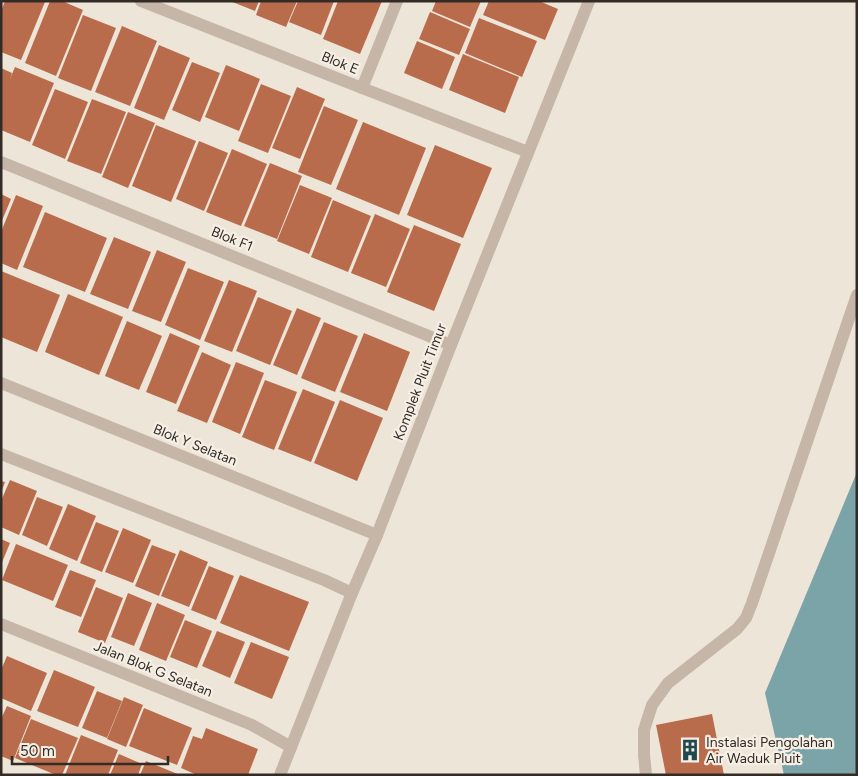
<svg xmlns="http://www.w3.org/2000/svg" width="858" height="776" font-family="Figtree,sans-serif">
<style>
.water{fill:#7ba4a8}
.building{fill:#b96c4c}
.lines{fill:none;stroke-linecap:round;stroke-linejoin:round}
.street{stroke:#c5b6a7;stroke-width:12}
.labels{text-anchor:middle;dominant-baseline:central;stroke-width:4.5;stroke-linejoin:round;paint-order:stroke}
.street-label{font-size:14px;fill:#322b26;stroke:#f6efe5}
.poi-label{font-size:14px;fill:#322b26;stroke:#f6efe5;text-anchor:start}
</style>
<rect width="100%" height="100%" fill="#eee5d9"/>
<polygon class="water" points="857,472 857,775 784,775 765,693"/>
<g class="building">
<polygon points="5,1 45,2 21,60 1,52 1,11"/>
<polygon points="50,1 62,1 83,10 56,76 25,63"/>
<polygon points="230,1 259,1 255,11"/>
<polygon points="261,1 297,1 286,27 256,15"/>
<polygon points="298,1 334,1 321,35 289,22"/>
<polygon points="338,1 382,1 360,54 323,39"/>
<polygon points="436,1 481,1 470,27 432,11"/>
<polygon points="489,1 539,1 558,9 545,40 483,15"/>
<polygon points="430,12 470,29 459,55 419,39"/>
<polygon points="83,15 116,28 91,91 58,78"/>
<polygon points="479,18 537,41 522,77 465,53"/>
<polygon points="122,26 157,41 130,106 95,92"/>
<polygon points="417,41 455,57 442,89 404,73"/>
<polygon points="159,45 190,58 164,120 134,108"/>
<polygon points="463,54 519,77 505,113 449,90"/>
<polygon points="192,62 220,73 200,122 172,110"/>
<polygon points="226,65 260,79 239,131 205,117"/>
<polygon points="15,67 54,83 30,142 1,130 1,68 12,73 10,79"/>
<polygon points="261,84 291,96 268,153 238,141"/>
<polygon points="297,87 325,99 300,159 272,148"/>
<polygon points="55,89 88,102 65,159 32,145"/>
<polygon points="92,99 126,112 101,174 67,161"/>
<polygon points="324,106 358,120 331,185 298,172"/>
<polygon points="128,112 155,123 128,188 102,177"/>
<polygon points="363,122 426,148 399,215 336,189"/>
<polygon points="156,125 196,141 171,202 132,186"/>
<polygon points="199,141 228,153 204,211 176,199"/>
<polygon points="435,145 492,168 463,238 407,215"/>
<polygon points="232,149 267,164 241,226 206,212"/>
<polygon points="270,163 302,176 277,239 244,226"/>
<polygon points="300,185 332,198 309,254 277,241"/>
<polygon points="1,194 11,199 1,223"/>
<polygon points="16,195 43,206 17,270 1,263 1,232"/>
<polygon points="333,200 371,216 348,272 311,257"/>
<polygon points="45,212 107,238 85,292 23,267"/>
<polygon points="375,214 410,229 386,287 351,273"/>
<polygon points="414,225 461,244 434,311 387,292"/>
<polygon points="114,237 151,252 128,309 90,294"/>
<polygon points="157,250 186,262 161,322 132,311"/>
<polygon points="188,268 224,282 200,340 165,325"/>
<polygon points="1,271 60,295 37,352 1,337"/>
<polygon points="229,280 257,291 232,352 204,341"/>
<polygon points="68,294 123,317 99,375 45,352"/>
<polygon points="258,297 292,311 270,365 236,351"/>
<polygon points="297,308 321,318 297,375 273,365"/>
<polygon points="127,321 162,336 139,390 105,376"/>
<polygon points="324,322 358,336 335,392 301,378"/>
<polygon points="170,333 200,346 176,404 146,392"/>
<polygon points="364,333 410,352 387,411 340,392"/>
<polygon points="202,352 231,365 207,423 177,411"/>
<polygon points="236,362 264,373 240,434 212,422"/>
<polygon points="265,380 297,392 274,450 242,437"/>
<polygon points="303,389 335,402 311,462 278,449"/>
<polygon points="340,400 383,418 357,481 314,463"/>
<polygon points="10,480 37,491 19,535 1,527 1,501"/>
<polygon points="1,481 5,482 1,493"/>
<polygon points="37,497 63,507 47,546 22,535"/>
<polygon points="68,504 96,516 77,561 49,549"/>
<polygon points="96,522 119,531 102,572 80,563"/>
<polygon points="123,528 151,540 133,583 105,572"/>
<polygon points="1,539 10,543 1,565"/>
<polygon points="16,544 68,565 53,601 2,580"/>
<polygon points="152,545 176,554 159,596 135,586"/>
<polygon points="180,550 208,562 189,607 161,596"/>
<polygon points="209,566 234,576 216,620 191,610"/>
<polygon points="70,570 96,580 81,617 55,607"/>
<polygon points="240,575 309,602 289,651 220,623"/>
<polygon points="96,587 123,598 105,643 78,632"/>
<polygon points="128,593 152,603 134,646 111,637"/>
<polygon points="157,603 185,615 166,661 139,650"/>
<polygon points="185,620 212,631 197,668 170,657"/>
<polygon points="217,631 245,642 230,678 202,666"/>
<polygon points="251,642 289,657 272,699 234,683"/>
<polygon points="7,656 47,673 31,711 1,698 1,670"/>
<polygon points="54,670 95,687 78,727 37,711"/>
<polygon points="97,691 122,701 107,738 82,728"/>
<polygon points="124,697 143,705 126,747 107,739"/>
<polygon points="7,706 31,716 13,761 1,756 1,719"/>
<polygon points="144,708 192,728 177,765 129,746"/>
<polygon points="712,714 724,775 666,775 656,725"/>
<polygon points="31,719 78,738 62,775 56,775 15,758"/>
<polygon points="206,728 258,749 248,775 197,775 181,768 193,736 202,739"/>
<polygon points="81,735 118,750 108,775 65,775"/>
<polygon points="119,754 142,764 138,775 110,775"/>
<polygon points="146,761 180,775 140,775"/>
</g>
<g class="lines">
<g class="street">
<polyline points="141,1 362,88 528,152"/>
<polyline points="362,88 397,1"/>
<polyline points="1,162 451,345"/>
<polyline points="1,383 377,535"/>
<polyline points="1,454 324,580 352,593"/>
<polyline points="1,624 252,725 291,747"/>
<polyline points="280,775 352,593 377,535 451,345 589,1"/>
<polyline points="646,775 644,755 644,730 652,705 668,683 737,629 746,618 752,603 857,295"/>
</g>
</g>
<defs>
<g id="building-bare" transform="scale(1.725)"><path d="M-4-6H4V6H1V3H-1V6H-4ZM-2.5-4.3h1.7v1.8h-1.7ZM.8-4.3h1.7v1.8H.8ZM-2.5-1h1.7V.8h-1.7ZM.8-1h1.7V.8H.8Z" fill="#20494f" stroke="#f6efe5" stroke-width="2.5" paint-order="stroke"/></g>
</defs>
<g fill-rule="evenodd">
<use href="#building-bare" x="690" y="750"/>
</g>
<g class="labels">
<g class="street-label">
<text transform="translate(340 63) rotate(22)">Blok E</text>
<text transform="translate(232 239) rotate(22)">Blok F1</text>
<text transform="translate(420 382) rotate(-69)">Komplek Pluit Timur</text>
<text transform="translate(195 445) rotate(22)">Blok Y Selatan</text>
<text transform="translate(153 669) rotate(22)">Jalan Blok G Selatan</text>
</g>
<g class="poi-label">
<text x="706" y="742">Instalasi Pengolahan<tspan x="706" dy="16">Air Waduk Pluit</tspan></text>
</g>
</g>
<rect width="858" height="776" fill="none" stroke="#322b26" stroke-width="5"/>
<path d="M12 756v8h156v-8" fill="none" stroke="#322b26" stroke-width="2.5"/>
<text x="20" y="756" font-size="15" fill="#322b26" stroke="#f6efe5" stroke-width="4" paint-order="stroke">50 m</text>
</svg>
